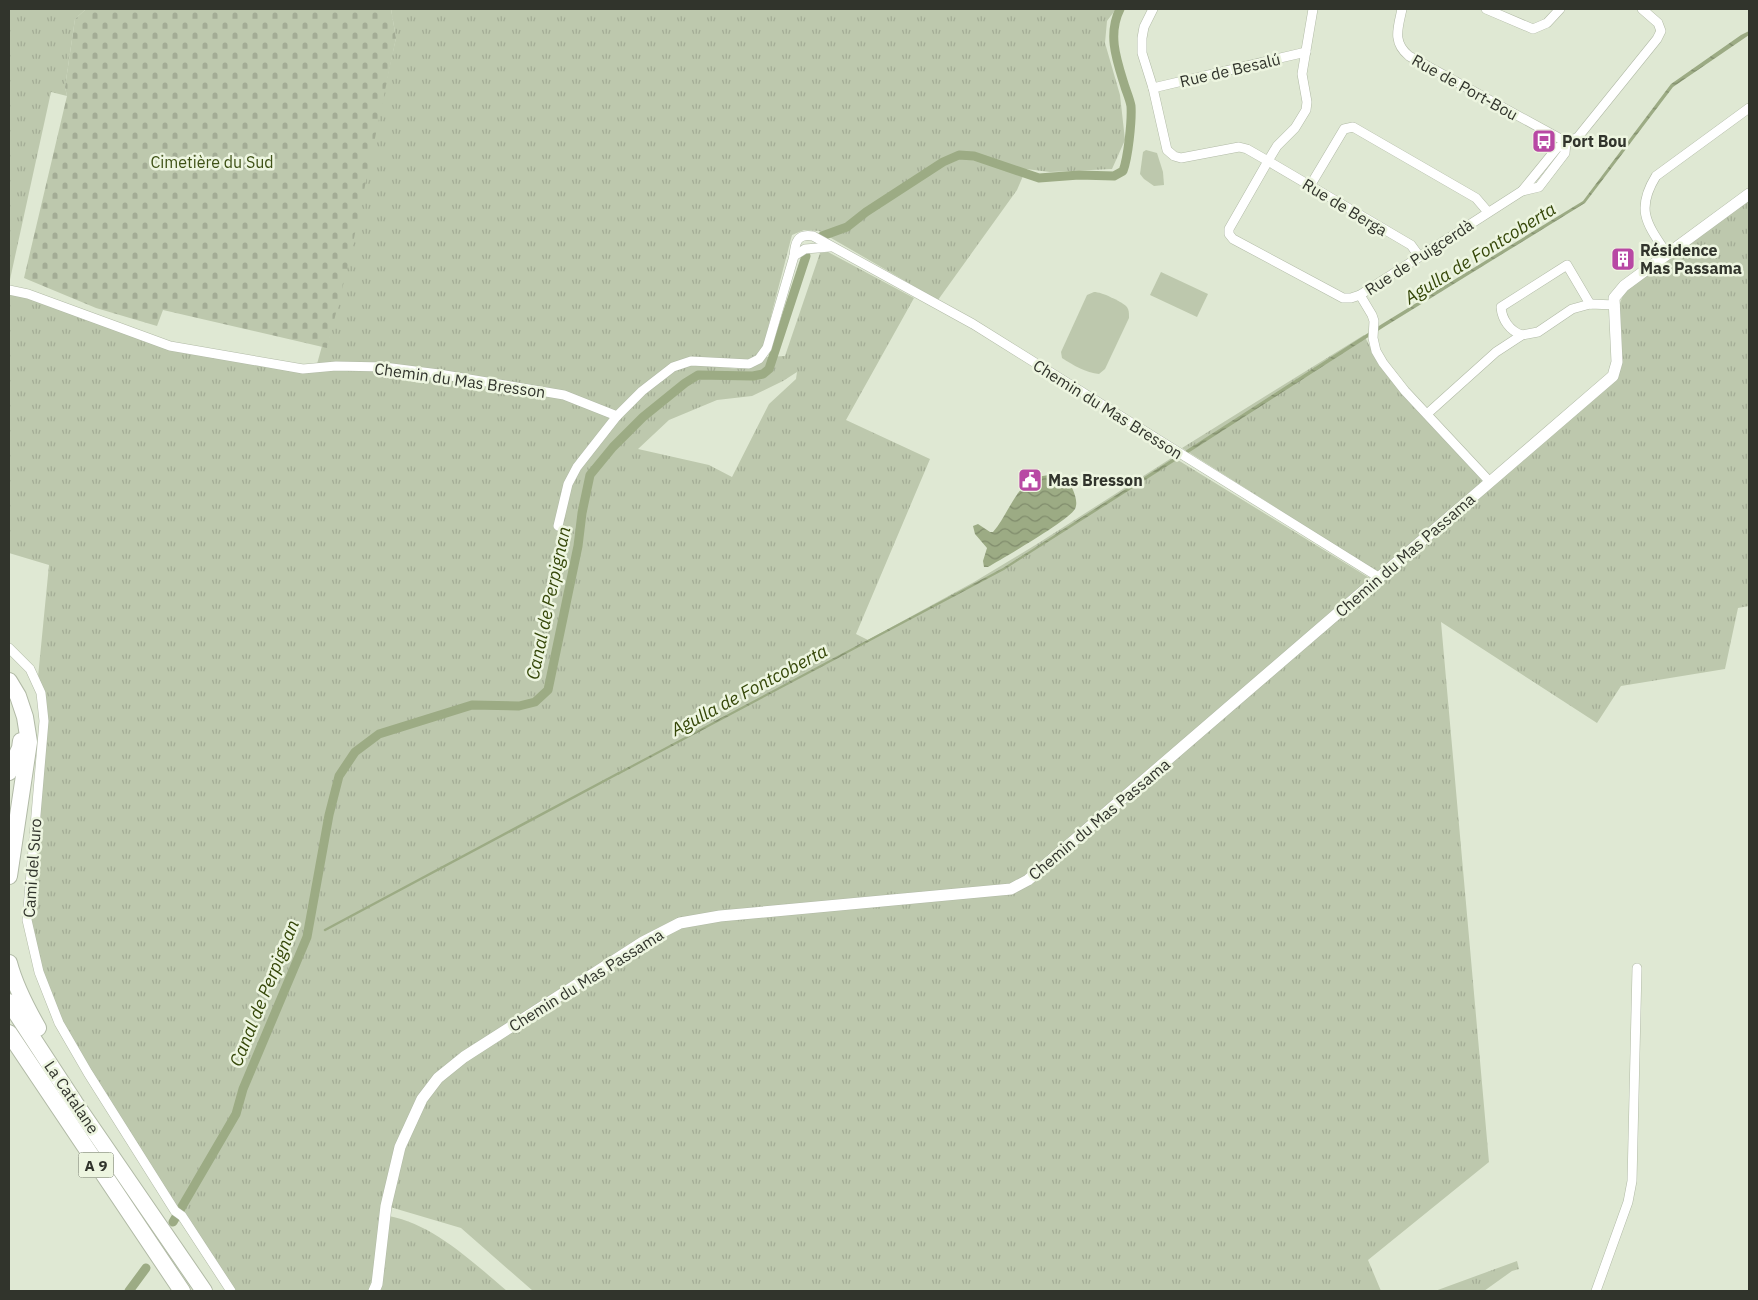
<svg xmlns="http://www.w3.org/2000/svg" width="1758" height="1300" font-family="'IBM Plex Sans',sans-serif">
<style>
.grass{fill:url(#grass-tufts);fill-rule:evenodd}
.cemetery{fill:url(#cemetery-stones)}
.park{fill:#bdc8ad}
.water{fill:url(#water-waves)}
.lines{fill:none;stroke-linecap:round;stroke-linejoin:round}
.stream{stroke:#9cab84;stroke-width:2.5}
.canal{stroke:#9cab84;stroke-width:9}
.minor-casing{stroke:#b1baa6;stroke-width:10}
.tertiary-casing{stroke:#b1baa6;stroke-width:12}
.motorway-casing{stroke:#b1baa6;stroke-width:18}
.minor{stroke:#fff;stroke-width:9}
.tertiary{stroke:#fff;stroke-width:11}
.motorway{stroke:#fff;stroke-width:16}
.labels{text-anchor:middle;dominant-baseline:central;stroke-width:5;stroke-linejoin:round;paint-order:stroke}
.shield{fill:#edf5e0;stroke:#696e62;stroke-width:1}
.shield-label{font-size:15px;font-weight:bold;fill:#31342c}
.street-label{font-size:16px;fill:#31342c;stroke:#edf5e0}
.poi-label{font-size:16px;font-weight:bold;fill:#31342c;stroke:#edf5e0;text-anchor:start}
.park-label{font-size:16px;fill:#3e5115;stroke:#edf5e0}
.water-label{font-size:18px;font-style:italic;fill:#354708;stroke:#edf5e0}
</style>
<defs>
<pattern id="grass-tufts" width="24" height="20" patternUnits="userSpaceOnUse" patternTransform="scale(1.25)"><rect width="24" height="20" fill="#bdc8ad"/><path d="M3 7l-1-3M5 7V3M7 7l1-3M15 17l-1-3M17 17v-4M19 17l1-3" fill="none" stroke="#a3ac95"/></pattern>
<pattern id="cemetery-stones" width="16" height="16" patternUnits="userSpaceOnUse" patternTransform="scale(1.25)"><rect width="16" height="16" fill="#bdc8ad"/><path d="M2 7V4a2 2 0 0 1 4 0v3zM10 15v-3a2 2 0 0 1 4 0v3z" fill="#a3ac95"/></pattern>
<pattern id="water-waves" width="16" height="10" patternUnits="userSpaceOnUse" patternTransform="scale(1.25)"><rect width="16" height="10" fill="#9cab84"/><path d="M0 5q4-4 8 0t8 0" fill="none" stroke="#808c6c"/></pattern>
</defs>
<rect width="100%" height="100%" fill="#dfe8d3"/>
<g class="grass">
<polygon points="9,9 86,9 75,19 65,87 67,96 51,92 9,284"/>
<polygon points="391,9 1116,9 1107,21 1105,43 1120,95 1125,140 1112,169 1050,172 1026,169 1017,190 938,300 819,231 804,230 792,235 763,347 757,357 748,360 671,364 639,388 616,411 565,391 317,364 322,346 327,347 396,38"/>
<path d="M1749 198V606L1738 608 1725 669 1621 686 1597 723 1441 622 1489 1162 1368 1260 1381 1291H533L461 1228 390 1207C401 1164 410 1118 440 1083 448 1075 458 1068 467 1061L645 946 681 928 721 920 1012 893 1617 379 1619 306 1623 295 1635 282Z"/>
<path d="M828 252 914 298 846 420 930 459 856 634 868 640 974 582 1037 544 1173 457 1371 579 1025 877 1010 884 678 919 435 1075 396 1146 372 1283 369 1291H236L184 1213 178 1208 91 1071 63 1021 42 971 31 920 47 721 38 677 49 565 9 553V294L27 298 169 350 283 370 384 371 438 378 563 398 618 420C635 402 666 368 692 365 714 362 751 379 766 357L785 356 820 253ZM797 372 796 379 769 404 732 477 709 465 638 449 669 420 717 400 752 396 783 381Z"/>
<polygon points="1364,335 1373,353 1483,481 1379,573 1182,448"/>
<path d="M389 1216C433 1224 474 1263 507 1291H379Z"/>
<polygon points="1517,1261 1519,1269 1512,1271 1484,1291 1435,1291"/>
</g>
<polygon class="cemetery" points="86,9 391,9 396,38 349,262 327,348 163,310 157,326 96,308 24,278 67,96 65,87 75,19"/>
<g class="park">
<polygon points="1146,150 1157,153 1163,172 1164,185 1154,186 1144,179 1140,174 1143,152"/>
<polygon points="1161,272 1208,294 1197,317 1150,295"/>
<path d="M1094 292C1102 292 1120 301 1126 306 1129 309 1129 313 1129 318L1105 369 1099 374C1086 373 1073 365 1062 358L1061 352 1087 295Z"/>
</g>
<g class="water">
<polygon points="1749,31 1749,35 1673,87 1585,203 1384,327 1185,455 1182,453 1382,324 1583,201 1671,84 1741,35"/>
<polygon points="1180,454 1183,456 1004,570 618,775 617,773 1003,568"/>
<path d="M1052 475C1061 476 1070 481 1073 490 1075 495 1078 503 1075 509 1068 521 1003 558 988 567H984L983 561 987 548 975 534 973 526 978 524 990 532H993C1012 510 1017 475 1052 475Z"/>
</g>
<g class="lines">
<polyline class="stream" points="325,930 619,773"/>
<g class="canal">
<path d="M822 236 847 227 866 212 943 162 959 155 974 156 1039 178 1079 175 1114 176 1123 171C1128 158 1132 121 1131 106 1130 100 1127 93 1125 87 1117 61 1107 35 1120 9"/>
<polyline points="173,1222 236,1114 243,1089 307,937 329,815 339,776 355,752 379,734 472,705 519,706 535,702 548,690 578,546 582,513 590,475 613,447 643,417 685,383 698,375 753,376 763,374 769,369 806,256"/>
<polyline points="129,1291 146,1268"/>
</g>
<g class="minor-casing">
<g id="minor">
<polyline points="1153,9 1144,27 1142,38 1142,53 1153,88 1167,150 1174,156 1181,158 1239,147 1247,149 1268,161 1277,146 1295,128 1306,110 1307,102 1302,74 1313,9"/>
<path d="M1402 9C1398 28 1392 42 1409 56L1566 142"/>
<polyline points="1486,9 1533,29 1547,23 1560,9"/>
<polyline points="1153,88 1306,52"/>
<polyline points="1310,186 1344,129 1353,127 1476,198 1488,212"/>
<polyline points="1522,191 1557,148 1578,137 1657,39 1661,31 1658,23 1642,9"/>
<path d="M1667 254C1647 224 1635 210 1656 176L1749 108"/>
<polyline points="794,256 805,249 830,247"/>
<polyline points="1419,256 1411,245 1268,161 1229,229 1229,234 1233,239 1343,298 1351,298 1360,295 1522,191 1539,187 1565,153 1566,142"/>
<path d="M9 290 28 294 170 346 303 369 336 366 384 367 439 374 564 395 617 416 642 391 673 367 691 361 749 364 759 359 767 348 794 256C795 243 797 233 813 236L973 324 1380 578"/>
<polyline points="1360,295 1372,315 1374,321 1373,338 1376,351 1383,363 1405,391 1490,482"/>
<path d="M1522 335C1510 331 1502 320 1501 307L1567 265 1590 304"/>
<polyline points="1427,414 1496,352 1522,335 1538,332 1572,309 1590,304 1615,305"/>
<polyline points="558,526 568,484 577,467 617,416"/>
<polyline points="9,648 30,669 41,693 44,721 27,920 39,972 59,1023 88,1073 175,1211 182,1216 231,1291"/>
<polyline points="1596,1291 1628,1202 1632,1181 1637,968"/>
</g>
</g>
<g class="tertiary-casing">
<polyline id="tertiary" points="374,1291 377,1284 386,1206 400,1147 422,1099 438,1078 464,1057 643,942 680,923 720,916 1011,889 1028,880 1613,376 1617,362 1614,298 1624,286 1749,194"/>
</g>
<g class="motorway-casing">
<g id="motorway">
<polyline points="9,681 18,696 25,717 29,742 9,876"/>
<polyline points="9,772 20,748 21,741"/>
<path d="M9 963C15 986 26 1007 38 1028"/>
<polyline points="9,1002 75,1103 204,1291"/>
<polyline points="9,1033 182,1291"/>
</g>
</g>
<use href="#minor" class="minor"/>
<use href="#tertiary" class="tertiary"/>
<use href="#motorway" class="motorway"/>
</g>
<defs>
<g id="bus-square" transform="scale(1.25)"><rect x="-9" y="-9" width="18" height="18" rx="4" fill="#b848a4" stroke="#edf5e0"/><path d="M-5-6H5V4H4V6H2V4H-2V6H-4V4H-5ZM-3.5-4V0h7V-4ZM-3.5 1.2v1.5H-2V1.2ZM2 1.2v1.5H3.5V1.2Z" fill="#fff"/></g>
<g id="building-square" transform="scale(1.25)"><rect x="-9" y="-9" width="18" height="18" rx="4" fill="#b848a4" stroke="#edf5e0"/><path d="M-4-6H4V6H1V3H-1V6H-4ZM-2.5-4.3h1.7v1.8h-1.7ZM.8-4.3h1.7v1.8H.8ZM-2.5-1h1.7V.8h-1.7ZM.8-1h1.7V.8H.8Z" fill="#fff"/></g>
<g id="civic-square" transform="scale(1.25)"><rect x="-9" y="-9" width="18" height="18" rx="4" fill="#b848a4" stroke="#edf5e0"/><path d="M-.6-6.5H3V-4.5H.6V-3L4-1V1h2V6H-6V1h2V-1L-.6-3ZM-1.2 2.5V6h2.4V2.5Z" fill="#fff"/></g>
</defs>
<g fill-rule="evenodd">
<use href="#bus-square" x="1544" y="141"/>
<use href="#building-square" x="1623" y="259"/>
<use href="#civic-square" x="1030" y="480"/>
</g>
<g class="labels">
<rect class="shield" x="78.5" y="1152.5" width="35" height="25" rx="4"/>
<g class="shield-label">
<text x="96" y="1165">A 9</text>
</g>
<g class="street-label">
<text transform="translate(1230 70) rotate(-13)">Rue de Besalú</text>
<text transform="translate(1465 87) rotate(29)">Rue de Port-Bou</text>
<text transform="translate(1345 207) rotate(31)">Rue de Berga</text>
<text transform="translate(1419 257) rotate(-33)">Rue de Puigcerdà</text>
<text transform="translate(460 380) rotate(8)">Chemin du Mas Bresson</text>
<text transform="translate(1108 409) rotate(32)">Chemin du Mas Bresson</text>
<text transform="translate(1405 555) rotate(-41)">Chemin du Mas Passama</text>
<text transform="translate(1099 819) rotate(-40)">Chemin du Mas Passama</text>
<text transform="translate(32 868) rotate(-86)">Cami del Suro</text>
<text transform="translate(586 980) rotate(-32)">Chemin du Mas Passama</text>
<text transform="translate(72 1097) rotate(56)">La Catalane</text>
</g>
<g class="poi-label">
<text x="1562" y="141">Port Bou</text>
<text x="1640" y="250">Résidence<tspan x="1640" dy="18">Mas Passama</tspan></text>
<text x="1048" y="480">Mas Bresson</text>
</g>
<g class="park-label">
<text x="212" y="162">Cimetière du Sud</text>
</g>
<g class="water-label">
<text transform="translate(1480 253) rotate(-32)">Agulla de Fontcoberta</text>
<text transform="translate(548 603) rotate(-78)">Canal de Perpignan</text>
<text transform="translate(749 690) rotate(-28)">Agulla de Fontcoberta</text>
<text transform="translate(264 993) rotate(-68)">Canal de Perpignan</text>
</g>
</g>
<rect width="1758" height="1300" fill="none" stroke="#31342c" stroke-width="20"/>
</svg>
